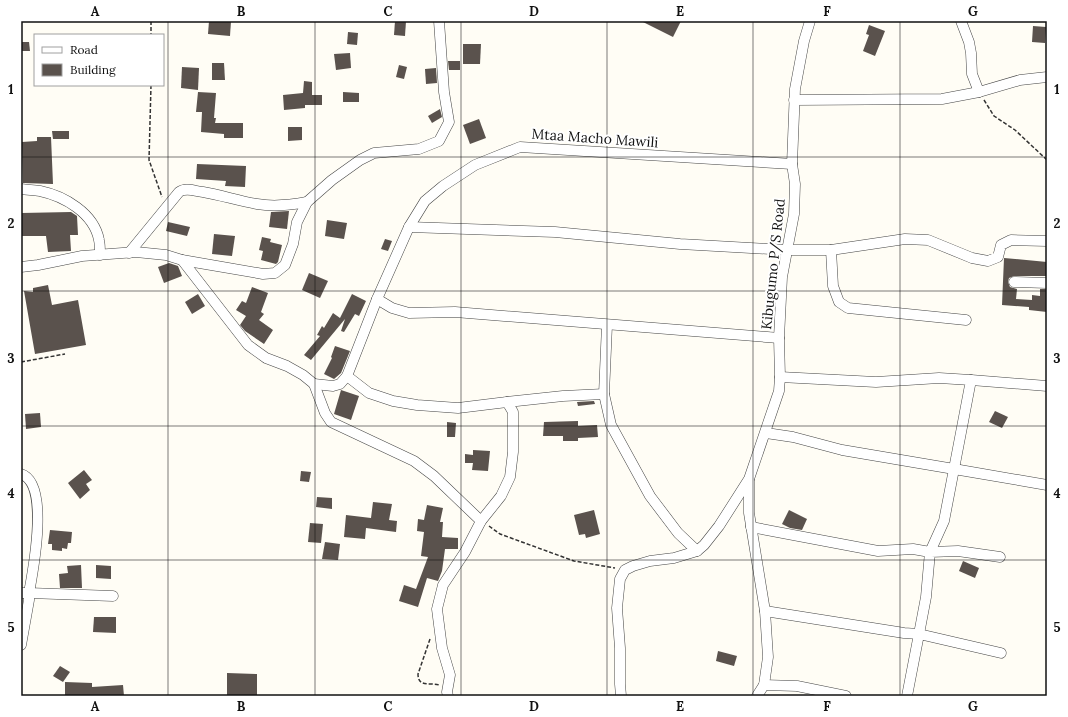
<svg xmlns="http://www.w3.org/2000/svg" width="1068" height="717" font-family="Lora,serif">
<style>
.building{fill:#5a524d}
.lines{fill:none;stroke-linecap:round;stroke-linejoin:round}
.minor-casing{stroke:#444;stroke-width:11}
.path{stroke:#333;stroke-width:1.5;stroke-dasharray:4 2;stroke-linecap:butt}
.minor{stroke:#fff;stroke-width:10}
.grid{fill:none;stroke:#111;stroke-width:1;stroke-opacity:0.55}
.labels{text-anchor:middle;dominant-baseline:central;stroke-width:4;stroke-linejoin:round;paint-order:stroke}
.street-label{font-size:14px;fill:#111;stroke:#fff}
.neatline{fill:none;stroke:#111;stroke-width:1.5}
.grid-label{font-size:13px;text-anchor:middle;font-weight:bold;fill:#111}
</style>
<rect width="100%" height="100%" fill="#fffdf5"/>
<g class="building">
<polygon points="209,21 231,21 230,36 208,34"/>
<polygon points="395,21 406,21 405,36 394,35"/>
<polygon points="641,21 681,21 673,37"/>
<polygon points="869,25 885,31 875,56 863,51 869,35 866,34"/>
<polygon points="1033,26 1046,27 1045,43 1032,42"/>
<polygon points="348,32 358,33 357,45 347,44"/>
<polygon points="21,42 29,42 30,51 21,51"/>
<polygon points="463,44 481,44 480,64 463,64"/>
<polygon points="350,53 351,68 336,70 334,54"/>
<polygon points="448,61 460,61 460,70 449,70"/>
<polygon points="212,63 224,63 225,80 212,80"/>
<polygon points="399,65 407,67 404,79 396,77"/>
<polygon points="182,67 199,68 198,90 181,88"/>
<polygon points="436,68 437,83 426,84 425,69"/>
<polygon points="304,81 312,82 312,95 322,95 322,105 305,105 305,108 284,110 283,95 303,93"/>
<polygon points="198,92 216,93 214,118 216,118 215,123 243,123 243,138 224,138 224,134 201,132 202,112 196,112"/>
<polygon points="343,92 359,93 359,102 343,102"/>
<polygon points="440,109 442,117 432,123 428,116"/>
<polygon points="479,119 486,138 470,144 463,125"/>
<polygon points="288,127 302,127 302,140 288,141"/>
<polygon points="52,131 69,131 69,139 53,139"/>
<polygon points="37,137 51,137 53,184 23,183 22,142 37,141"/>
<polygon points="197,164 246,166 245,187 225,186 226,181 196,179"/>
<polygon points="289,211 287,229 269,227 271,212"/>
<polygon points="71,212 77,216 78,235 70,235 71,251 48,252 46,236 21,236 21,213"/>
<polygon points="327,220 347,223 344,239 325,236"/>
<polygon points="168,222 190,227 187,236 166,231"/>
<polygon points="214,234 235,236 232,256 212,254"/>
<polygon points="262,237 271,239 270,242 282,245 278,262 276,264 261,260 263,251 259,250"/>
<polygon points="385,239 392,241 388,251 381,249"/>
<polygon points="1004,258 1047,262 1047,276 1014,276 1009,278 1008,282 1010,287 1017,289 1016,299 1032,300 1032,295 1040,296 1040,289 1047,289 1047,312 1029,310 1029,307 1002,305"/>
<polygon points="169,263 178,266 182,276 164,283 158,267"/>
<polygon points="309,273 328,281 320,298 302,290"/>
<polygon points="48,285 52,305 78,300 86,345 35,354 24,291 33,292 33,288"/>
<polygon points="252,287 268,293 261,312 264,314 259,320 273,330 264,344 245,331 240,325 246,316 236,310 242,301 246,303"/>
<polygon points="198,294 205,306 192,314 185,302"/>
<polygon points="352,294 366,301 359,316 355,314 344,332 341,331 345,319 311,360 304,355 320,336 317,335 322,326 324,328 333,313 340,318"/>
<polygon points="335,346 350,351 341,373 334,379 324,374 332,358 331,357"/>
<polygon points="341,390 359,396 351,420 334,414"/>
<polygon points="594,401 595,404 578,406 577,402"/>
<polygon points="995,411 1008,417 1002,428 989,422"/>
<polygon points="40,413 41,427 26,429 25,414"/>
<polygon points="578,421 578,426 597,425 598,437 578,438 578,441 563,441 563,436 543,436 544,422"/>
<polygon points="447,422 456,423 455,437 447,437"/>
<polygon points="473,450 490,451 488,471 472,470 473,463 465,463 465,454 473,455"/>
<polygon points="84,470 92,480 86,484 90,490 80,499 68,483"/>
<polygon points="301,471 311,472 309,482 300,481"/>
<polygon points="317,497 332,498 332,509 316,507"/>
<polygon points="373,502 392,504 389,520 397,521 396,532 366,528 365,539 344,537 346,515 371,518"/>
<polygon points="427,505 443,508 440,522 443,522 442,537 458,538 458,549 445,549 442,571 438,581 427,578 418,607 399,601 404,585 416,589 428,557 421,556 424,532 417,531 418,519 424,520"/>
<polygon points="594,510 600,534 586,538 585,534 579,535 574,515"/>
<polygon points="789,510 807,519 802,530 790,528 782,524"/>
<polygon points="310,523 323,524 321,543 308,542"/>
<polygon points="50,530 72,532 71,543 68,543 67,549 62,548 62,551 52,550 52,544 48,544"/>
<polygon points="325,542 340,544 338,560 322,559"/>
<polygon points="963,561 979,568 975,578 959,571"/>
<polygon points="81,565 82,588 60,588 59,574 68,573 67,566"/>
<polygon points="96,565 111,566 111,579 96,578"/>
<polygon points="94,617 116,617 116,633 93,632"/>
<polygon points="718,651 737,656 734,666 716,661"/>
<polygon points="60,666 70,672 63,682 53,676"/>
<polygon points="227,673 257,674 257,696 227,696"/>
<polygon points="65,682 92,683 92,687 123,685 124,696 65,696"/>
</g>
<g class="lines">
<g class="minor-casing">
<g id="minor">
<polyline points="961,21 969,42 971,53 972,74 979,92"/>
<polyline points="794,100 942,99 979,92 1020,80 1047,77"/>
<path d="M21 189C27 190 33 190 40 191 64 196 94 213 99 240 100 244 100 250 100 255"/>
<polyline points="409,227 555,232 680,244 787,250 831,250 905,239 928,240 972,258 988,261 998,257 1001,245 1011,240 1047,241"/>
<polyline points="831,250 833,286 839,302 848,308 966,320"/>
<path d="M129 253 179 192C186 187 194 191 203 192 221 195 239 201 257 204 274 207 291 205 307 202"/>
<polyline points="182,260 263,274 275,273 285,265 293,244 297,222 307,202 332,180 360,160 374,153 419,149 439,141 449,122 444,92 439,21"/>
<polyline points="21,267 38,265 82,256 136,252 166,255 182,260 248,345 266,358 287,366 303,375 314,384 325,413 331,422 414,461 434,476 481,521"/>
<polyline points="1014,282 1047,283"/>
<polyline points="377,299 392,308 409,313 455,312 779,338"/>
<polyline points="607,325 604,394 611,425 650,496 678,533 697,551"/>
<polyline points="347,376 369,393 393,401 417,405 458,408 507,402 513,412 513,452 510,477 501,496 481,521 465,552 443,585 437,609 442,648 450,675 447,692 448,696"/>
<polyline points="780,377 876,382 939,378 971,380 954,469 1047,485"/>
<polyline points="971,380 1047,386"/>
<polyline points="314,384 333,386 340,384 347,376 377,299 409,227 425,201 443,186 475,165 520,147 792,164"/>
<polyline points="507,402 563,396 604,394"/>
<path d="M21 474C50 483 33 571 29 593L113 596"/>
<polyline points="749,480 749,513 765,611 768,657 764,685 757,696"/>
<polyline points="751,527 878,551 913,549 930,552 944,521 954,469 842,450 793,437 766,433"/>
<polyline points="21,593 29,593 29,600 21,645"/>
<polyline points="765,611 904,633 919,634 926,597 930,552 958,551 1000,557"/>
<polyline points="764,685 797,686 846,696"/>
<polyline points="621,696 620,684 620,648 617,608 620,579 625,570 633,566 650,561 674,558 697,551 704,545 719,526 749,479 779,391 780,377 779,338 782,277 794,214 795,184 792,164 795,89 804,41 810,21"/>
<polyline points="907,696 919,634 1001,653"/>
</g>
</g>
<g class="path">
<polyline points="151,21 151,35"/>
<polyline points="151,85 149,160 162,197"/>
<polyline points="984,100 994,116 1015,130 1047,160"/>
<polyline points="21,362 65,354"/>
<polyline points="489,526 500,534 574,561 615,568"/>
<path d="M430 639 418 674C418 688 430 682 439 685"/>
</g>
<use href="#minor" class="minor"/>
</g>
<path class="grid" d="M168 21V696M315 21V696M461 21V696M607 21V696M753 21V696M900 21V696M21 157H1047M21 291H1047M21 426H1047M21 560H1047"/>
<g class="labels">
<g class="street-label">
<text transform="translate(595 138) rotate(4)">Mtaa Macho Mawili</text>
<text transform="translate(773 264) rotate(-84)">Kibugumo P/S Road</text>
</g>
</g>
<rect width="1068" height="717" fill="none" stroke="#ffffff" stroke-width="44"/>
<rect x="34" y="34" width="130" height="52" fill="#ffffff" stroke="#a0a0a0"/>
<rect x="42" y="47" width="20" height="6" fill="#ffffff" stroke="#a0a0a0"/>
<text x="70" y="54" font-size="12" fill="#111111">Road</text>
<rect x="42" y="64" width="20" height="12" fill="#5a524d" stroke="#a0a0a0"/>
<text x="70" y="74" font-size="12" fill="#111111">Building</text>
<rect x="22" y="22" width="1024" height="673" class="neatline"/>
<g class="grid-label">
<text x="95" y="16">A</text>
<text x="241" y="16">B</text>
<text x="388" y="16">C</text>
<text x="534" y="16">D</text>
<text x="680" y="16">E</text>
<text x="827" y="16">F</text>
<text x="973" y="16">G</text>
<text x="11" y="94">1</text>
<text x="1057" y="94">1</text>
<text x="11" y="228">2</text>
<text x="1057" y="228">2</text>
<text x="11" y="363">3</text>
<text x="1057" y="363">3</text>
<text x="11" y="498">4</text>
<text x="1057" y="498">4</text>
<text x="11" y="632">5</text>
<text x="1057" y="632">5</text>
<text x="95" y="711">A</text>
<text x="241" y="711">B</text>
<text x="388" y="711">C</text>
<text x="534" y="711">D</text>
<text x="680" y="711">E</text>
<text x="827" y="711">F</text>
<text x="973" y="711">G</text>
</g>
</svg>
